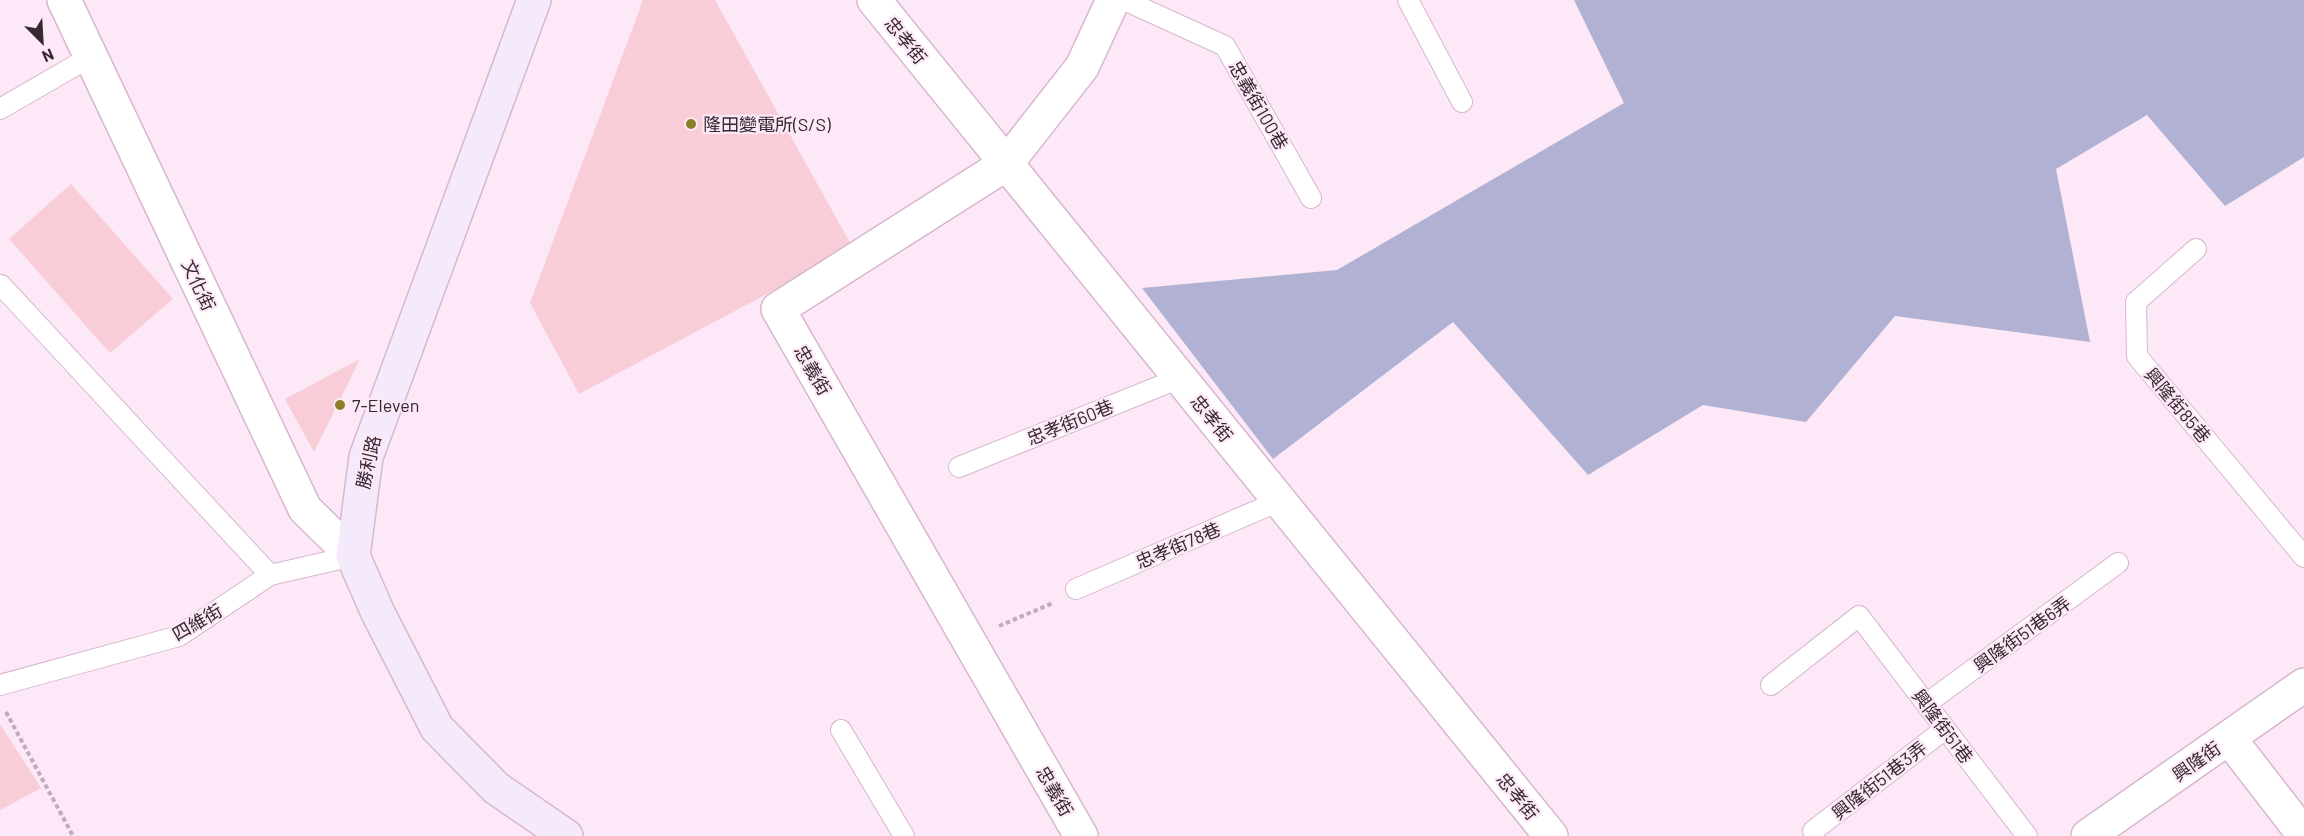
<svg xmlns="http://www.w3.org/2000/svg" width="2304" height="836" font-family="Barlow,'Noto Sans TC',sans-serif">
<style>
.water{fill:#b1b1d4}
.building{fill:#f8cdd8}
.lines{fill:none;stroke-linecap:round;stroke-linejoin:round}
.service-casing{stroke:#d7b7ce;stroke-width:22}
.minor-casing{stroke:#d7b7ce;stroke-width:36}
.tertiary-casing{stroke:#d7b7ce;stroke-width:36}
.secondary-casing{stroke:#d7b7ce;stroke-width:36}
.path{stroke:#bfadba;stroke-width:4;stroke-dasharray:4.5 3;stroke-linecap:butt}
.service{stroke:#fff;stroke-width:20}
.minor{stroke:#fff;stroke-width:33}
.tertiary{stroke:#fff;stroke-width:33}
.secondary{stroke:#f5eafc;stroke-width:33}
.poi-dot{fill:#8c8027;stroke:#fce8f6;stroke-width:2}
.labels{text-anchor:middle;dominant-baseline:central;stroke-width:4.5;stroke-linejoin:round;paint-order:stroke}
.street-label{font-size:18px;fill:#342831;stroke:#fce8f6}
.poi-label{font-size:18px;fill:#342831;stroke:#fce8f6;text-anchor:start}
</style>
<rect width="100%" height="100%" fill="#fce8f6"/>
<polygon class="water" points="1574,0 2304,0 2304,157 2225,206 2147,115 2056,169 2090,342 1895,316 1806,422 1703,405 1588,475 1453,322 1273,459 1142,288 1337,270 1624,103"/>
<g class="building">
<polygon points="643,0 715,0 853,248 579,394 530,303"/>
<polygon points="71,184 173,299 110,353 9,239"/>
<polygon points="360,359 314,452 285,399"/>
<polygon points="0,724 41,788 0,810"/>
</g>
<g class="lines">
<g class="service-casing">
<g id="service">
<polyline points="1124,0 1225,46 1311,198"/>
<polyline points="1408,0 1462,102"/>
<polyline points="0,109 90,57"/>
<polyline points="2196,249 2136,302 2137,356 2304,557"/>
<polyline points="1,285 270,575"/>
<polyline points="959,467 1180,378"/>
<polyline points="1076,589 1279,501"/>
<polyline points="0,685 179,636 270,575 353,556"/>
<polyline points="1771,685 1859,616 2027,836"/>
<polyline points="1926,704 2118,563"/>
<polyline points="841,730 904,836"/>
<polyline points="1813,831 1945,729"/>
</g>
</g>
<g class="minor-casing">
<g id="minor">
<polyline points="874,0 1551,836"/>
<polyline points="2229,738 2304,835"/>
<polyline points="1081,836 778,309 1006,164 1082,67 1113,0"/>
<polyline points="2088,836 2304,685"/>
</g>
</g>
<g class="tertiary-casing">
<polyline id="tertiary" points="64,0 305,509 353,556"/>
</g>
<g class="secondary-casing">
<polyline id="secondary" points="534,0 366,457 353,556 378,613 437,728 496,788 566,836"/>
</g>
<g class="path">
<polyline points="999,626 1053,603"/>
<polyline points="6,712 73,836"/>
</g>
<use href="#service" class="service"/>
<use href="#minor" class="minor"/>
<use href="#tertiary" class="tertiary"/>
<use href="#secondary" class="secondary"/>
</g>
<g class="poi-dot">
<circle cx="691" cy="124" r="6"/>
<circle cx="340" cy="405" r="6"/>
</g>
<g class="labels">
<g class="street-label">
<text transform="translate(906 40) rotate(51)">忠孝街</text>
<text transform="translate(1259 105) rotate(60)">忠義街100巷</text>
<text transform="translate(199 285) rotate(65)">文化街</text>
<text transform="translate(813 370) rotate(60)">忠義街</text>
<text transform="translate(2178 405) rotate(50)">興隆街85巷</text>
<text transform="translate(1212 418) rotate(51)">忠孝街</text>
<text transform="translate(1070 422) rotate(-22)">忠孝街60巷</text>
<text transform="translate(368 462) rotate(-77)">勝利路</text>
<text transform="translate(1178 545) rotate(-23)">忠孝街78巷</text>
<text transform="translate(197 622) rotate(-30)">四維街</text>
<text transform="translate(2022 634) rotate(-36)">興隆街51巷6弄</text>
<text transform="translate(1943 726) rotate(53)">興隆街51巷</text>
<text transform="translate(2196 761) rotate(-35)">興隆街</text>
<text transform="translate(1879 780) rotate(-38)">興隆街51巷3弄</text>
<text transform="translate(1055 791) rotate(60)">忠義街</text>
<text transform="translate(1518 796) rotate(51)">忠孝街</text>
</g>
<g class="poi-label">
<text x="703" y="124">隆田變電所(S/S)</text>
<text x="352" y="405">7-Eleven</text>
</g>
</g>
<g transform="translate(42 42) rotate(156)" stroke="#fce8f6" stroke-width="4.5" paint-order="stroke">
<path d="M0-4.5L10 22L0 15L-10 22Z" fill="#342831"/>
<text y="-9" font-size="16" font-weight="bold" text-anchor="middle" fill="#342831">N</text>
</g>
</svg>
